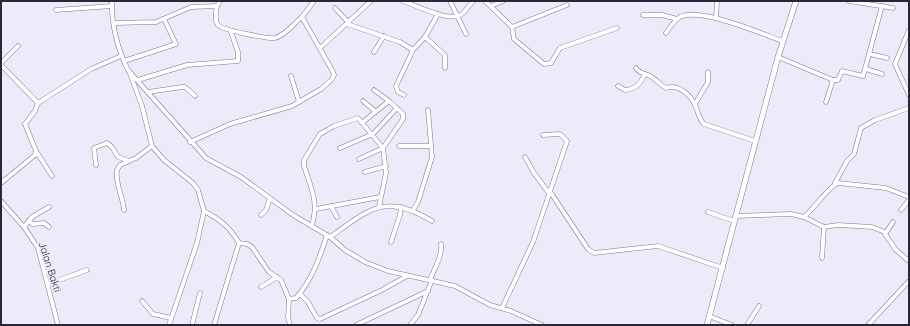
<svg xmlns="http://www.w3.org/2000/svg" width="910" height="326" font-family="Quicksand,sans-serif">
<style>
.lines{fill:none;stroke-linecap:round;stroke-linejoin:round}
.minor-casing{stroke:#7b7696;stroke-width:5}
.tertiary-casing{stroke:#7b7696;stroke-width:6}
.minor{stroke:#fff;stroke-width:4}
.tertiary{stroke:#fff;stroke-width:5}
.labels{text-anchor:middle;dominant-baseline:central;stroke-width:4;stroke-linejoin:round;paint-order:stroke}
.street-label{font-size:10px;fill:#2a2836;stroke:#ecebf9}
</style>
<rect width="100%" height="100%" fill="#ecebf9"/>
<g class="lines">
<g class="minor-casing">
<g id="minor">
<path d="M112 1C111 24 118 50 128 70L206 158 241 177 293 215 330 237 345 250 365 262 388 271 455 286 490 305 511 311 542 325"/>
<path d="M403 1C415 5 449 22 460 15 465 13 469 5 473 1"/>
<polyline points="450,1 466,34"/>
<polyline points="485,1 512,27 514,39 544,64 551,63 560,48 617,28"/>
<polyline points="849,1 893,8"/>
<polyline points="217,6 220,1"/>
<polyline points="491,6 503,1"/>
<polyline points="335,8 349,23"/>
<polyline points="56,10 112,6"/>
<polyline points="643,15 662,15 677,19"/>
<polyline points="302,17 314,1"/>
<polyline points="716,18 717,1"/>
<path d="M114 23 156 22 191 7 217 6C216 12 214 20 218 25 222 30 268 39 275 38 286 35 293 24 302 17L332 70 334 75 332 79 321 89 292 106 230 124 190 142"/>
<polyline points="347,24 400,42 413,50"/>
<polyline points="512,27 567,5"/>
<polyline points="909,30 895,64 909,95"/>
<path d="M666 33C670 28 674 20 680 17 700 7 760 33 782 41"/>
<polyline points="425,37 445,55 445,68"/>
<polyline points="320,48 371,1"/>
<polyline points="374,52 384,36"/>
<polyline points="870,54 887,58"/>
<polyline points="778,57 833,80 838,80 842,71 863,76 882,6"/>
<polyline points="124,61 176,44 164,19"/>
<polyline points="1,63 18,46"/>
<polyline points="1,65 38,103 35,111 25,124 36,151 35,155 1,183"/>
<path d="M636 68C640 74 645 73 650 76 656 79 660 85 666 88 678 84 690 94 695 105 699 113 698 118 704 124L755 141"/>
<polyline points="866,69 882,74"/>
<polyline points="129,71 142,106 152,146 164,160 193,183 198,190 204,211 197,243 169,325"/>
<polyline points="291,76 299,102"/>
<polyline points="138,80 187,65 238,61 238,52 231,32"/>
<path d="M618 86 625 90C636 89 640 84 645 74"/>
<polyline points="374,90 389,101"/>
<polyline points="148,92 182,87 185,87 195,96"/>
<polyline points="404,95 398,92 396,86 413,50 425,37 438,14"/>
<polyline points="363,101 376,112"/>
<polyline points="826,102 833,80"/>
<polyline points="38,103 91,69 121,56"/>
<polyline points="695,104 708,82 708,72"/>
<polyline points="399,146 431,146"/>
<polyline points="340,148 373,134 397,108"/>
<polyline points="36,151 52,176"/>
<polyline points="525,157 534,173 548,192"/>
<polyline points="359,159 383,148 403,119 403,114 389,101 363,122"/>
<polyline points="96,165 94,148 107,143 112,147 118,157 129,161"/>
<polyline points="365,172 386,166"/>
<polyline points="835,183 847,161 854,154 861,128 875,120 909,108"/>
<polyline points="549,190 588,249 594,253 658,246 723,268"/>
<polyline points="1,201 24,227 38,248 58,325"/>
<polyline points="331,206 337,217"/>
<polyline points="316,209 380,197"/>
<path d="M124 210C123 196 115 185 117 170L120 165 136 158 152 146"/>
<polyline points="413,210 418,202 432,157 428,110"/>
<polyline points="901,210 909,200"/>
<path d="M204 211C219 219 230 227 239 243L247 244 252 247 269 272 281 280 289 299 288 317 290 325"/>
<polyline points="708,212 734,221"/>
<polyline points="261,215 266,210 270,198"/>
<polyline points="735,216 791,214 804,217 824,227 838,225 872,227 885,232"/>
<path d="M804 217C814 209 828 187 838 183L886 188 909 197"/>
<polyline points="28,221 33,224 44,223 49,227"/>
<polyline points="893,222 885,234 896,250 909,261"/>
<path d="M312 225C319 202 311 188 304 166V160L320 134 334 126 358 118 383 148 386 173 379 207"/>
<polyline points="24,227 32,217 49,207"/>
<path d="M330 237C371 208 385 193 432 221"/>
<polyline points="391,242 400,215 401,207"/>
<polyline points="822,258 824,227"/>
<path d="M430 280C434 269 443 255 441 244"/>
<polyline points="48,284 87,270"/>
<polyline points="261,287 277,277"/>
<polyline points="300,294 308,302 317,318 320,319 382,290 407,276"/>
<path d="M289 299 296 298C312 280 320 257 327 235"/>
<polyline points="142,301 153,314 171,318"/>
<polyline points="502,308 533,242 567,141 560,134 543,135"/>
<polyline points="709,316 732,325"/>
<polyline points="192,325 200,293"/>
<polyline points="214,325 239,243"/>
<polyline points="356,325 428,291"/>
<polyline points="410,325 418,315 432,280"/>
<polyline points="747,325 759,306"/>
<polyline points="868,325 909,281"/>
</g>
</g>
<g class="tertiary-casing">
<polyline id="tertiary" points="707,325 778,57 796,1"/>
</g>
<use href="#minor" class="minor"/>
<use href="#tertiary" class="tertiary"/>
</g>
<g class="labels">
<g class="street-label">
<text transform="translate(50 267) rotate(72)">Jalan Bakti</text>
</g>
</g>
<rect width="910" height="326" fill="none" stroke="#2a2836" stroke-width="4"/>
</svg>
